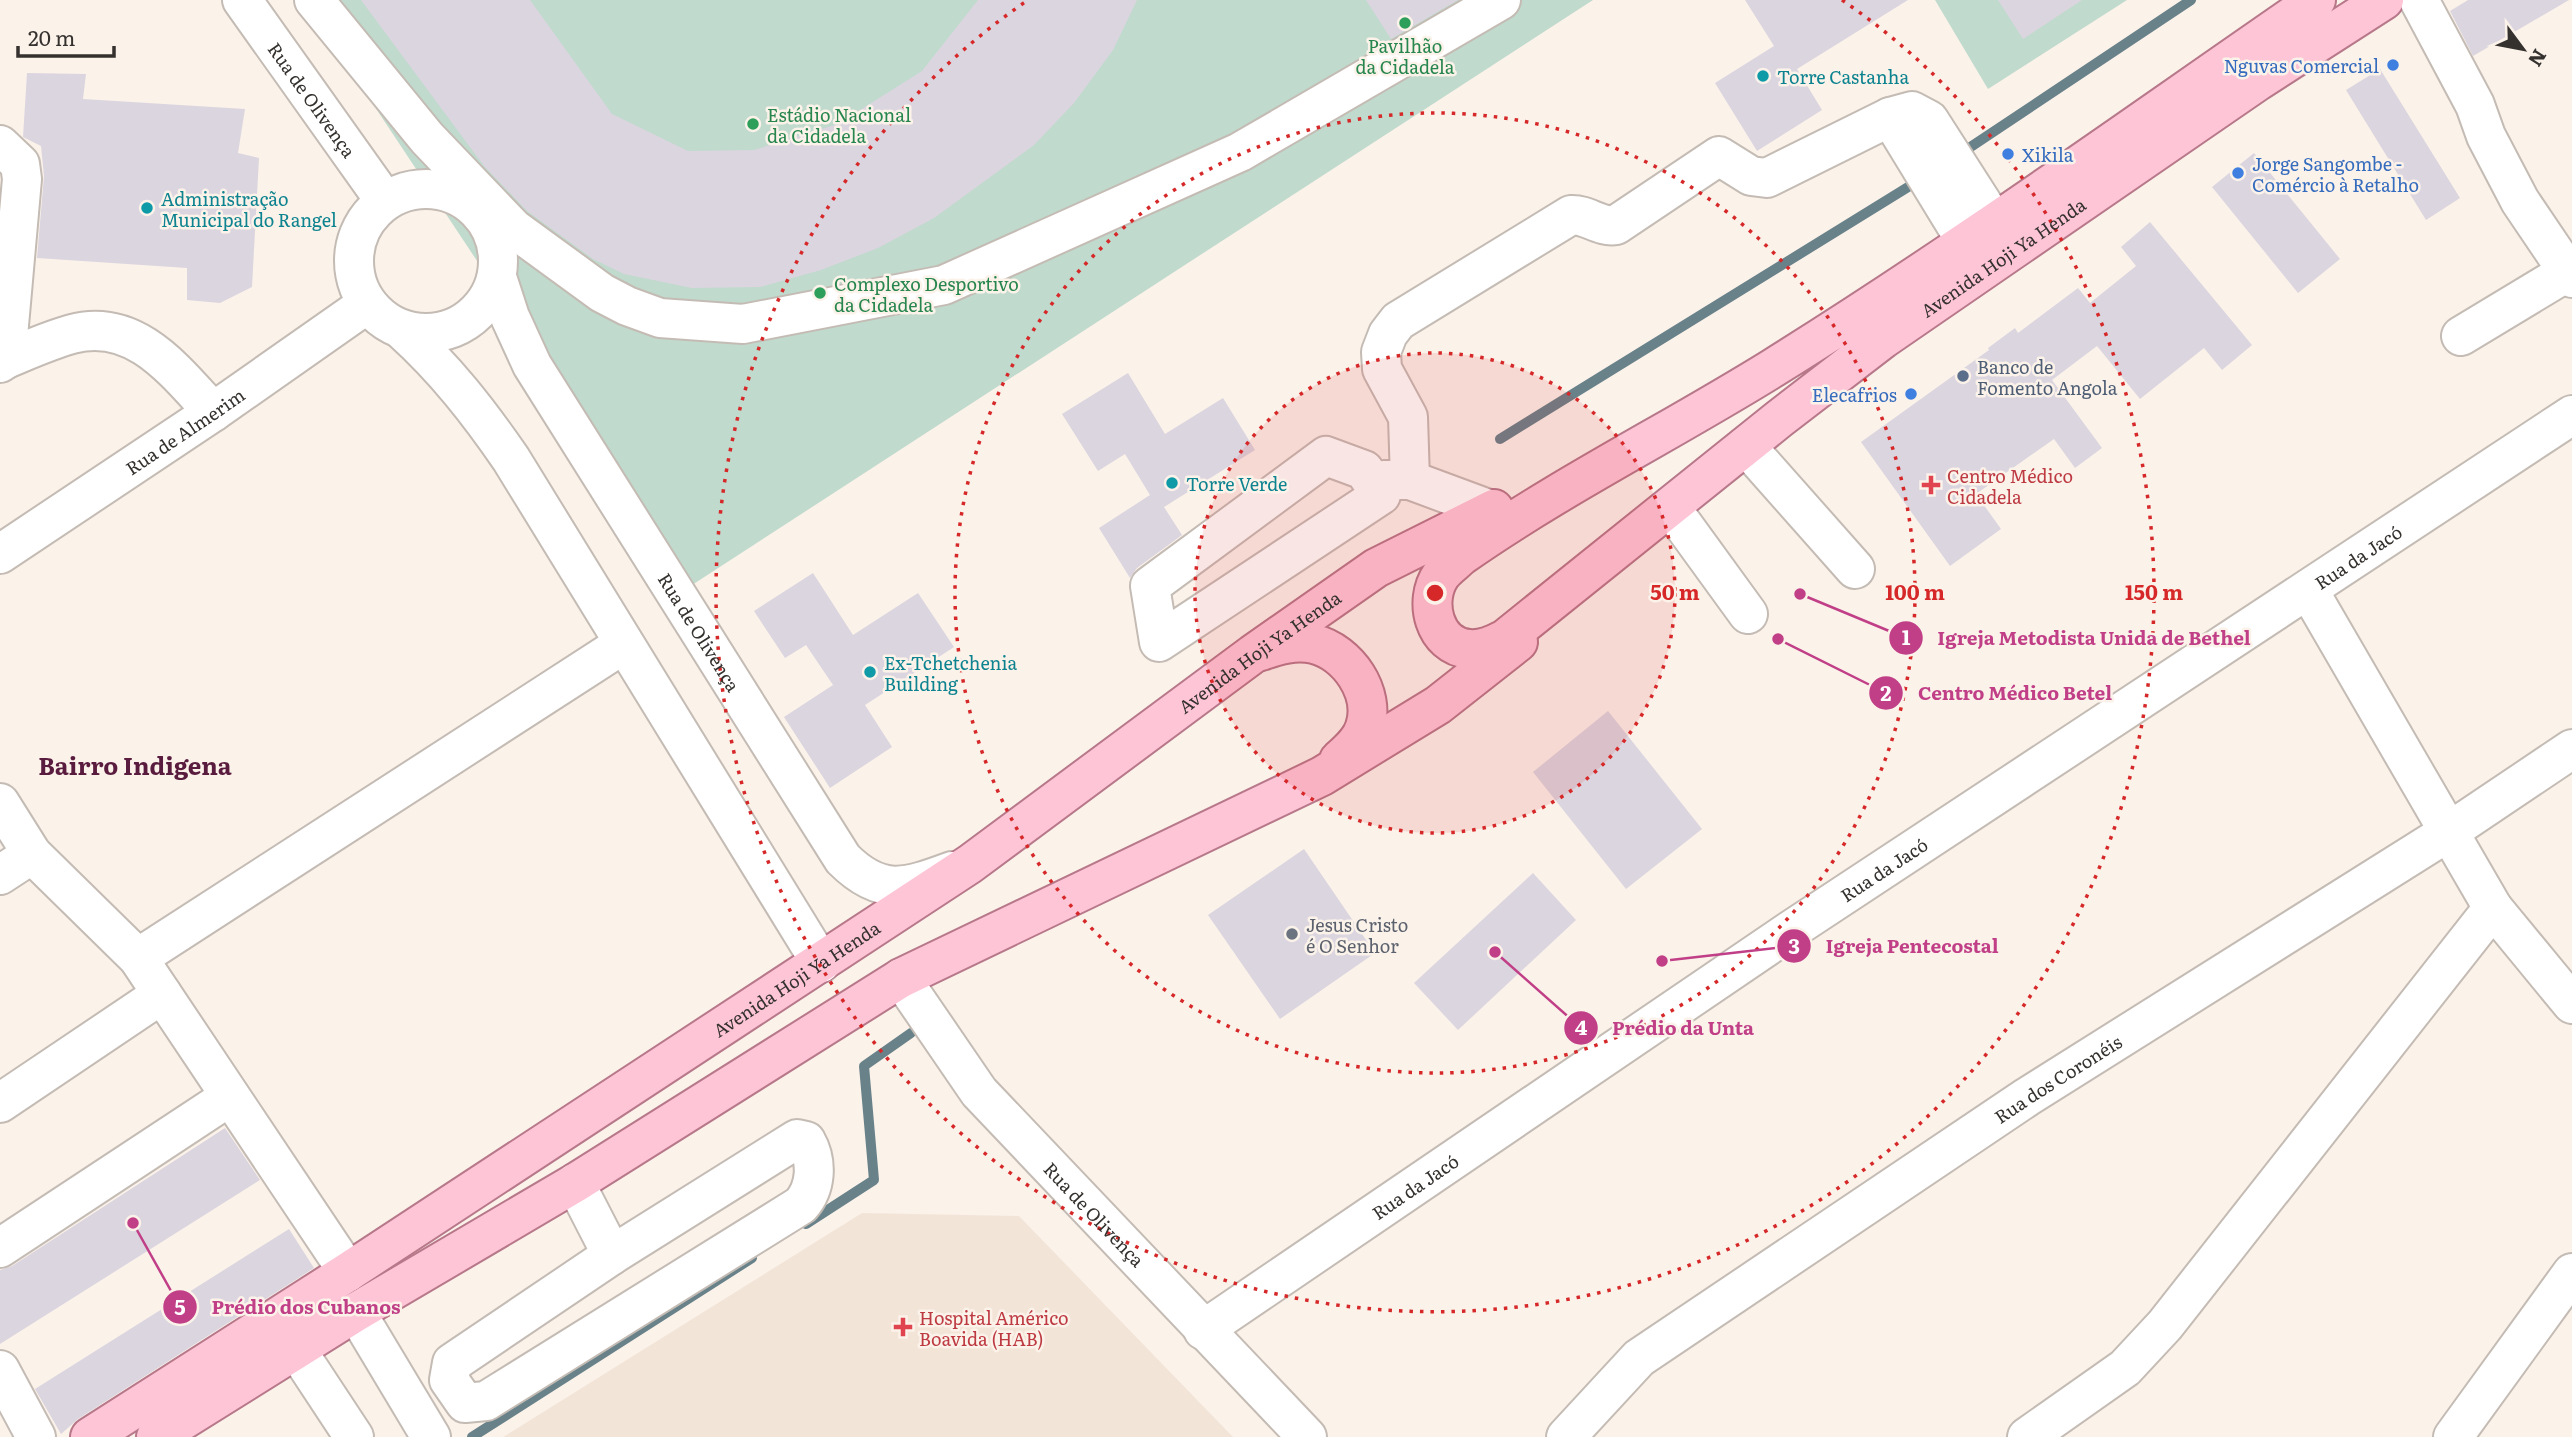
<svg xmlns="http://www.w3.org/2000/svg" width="2572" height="1437" font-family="Literata,serif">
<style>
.built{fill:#f3e4d8}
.pitch{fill:#c0dacd}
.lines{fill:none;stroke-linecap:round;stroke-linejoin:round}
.stream{stroke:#69828a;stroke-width:10}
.building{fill:#dbd5df}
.minor-casing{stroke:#c4bcb4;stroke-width:42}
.major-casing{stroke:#b7788a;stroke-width:42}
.minor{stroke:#fff;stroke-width:38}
.major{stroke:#fec5d7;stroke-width:38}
.ring{fill:none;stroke:#d62828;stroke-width:3.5;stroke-dasharray:3.5 7}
.leisure-dot{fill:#2e9e5b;stroke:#fbf2ea;stroke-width:2.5}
.shop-dot{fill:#3f7fe0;stroke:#fbf2ea;stroke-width:2.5}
.culture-dot{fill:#0f9aa8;stroke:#fbf2ea;stroke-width:2.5}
.service-dot{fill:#5c6f8a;stroke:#fbf2ea;stroke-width:2.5}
.health-dot{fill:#e0444e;stroke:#fbf2ea;stroke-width:2.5}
.worship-dot{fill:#6b7280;stroke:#fbf2ea;stroke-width:2.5}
.labels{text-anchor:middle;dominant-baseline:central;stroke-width:5;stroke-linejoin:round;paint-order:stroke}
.leisure-label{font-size:18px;fill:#27864d;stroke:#fbf2ea;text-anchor:start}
.shop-label{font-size:18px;fill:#366cbe;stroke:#fbf2ea;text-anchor:end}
.culture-label{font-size:18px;fill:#0d838f;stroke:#fbf2ea;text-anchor:start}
.street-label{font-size:18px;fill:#34312e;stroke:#fbf2ea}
.service-label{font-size:18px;fill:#4e5e75;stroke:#fbf2ea;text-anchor:start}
.health-label{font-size:18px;fill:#be3a42;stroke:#fbf2ea;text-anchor:start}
.worship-label{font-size:18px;fill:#5b616d;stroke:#fbf2ea;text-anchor:start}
.district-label{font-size:24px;font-weight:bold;fill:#5a1c3e;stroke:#fbf2ea}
.centre{fill:#d62828;stroke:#fbf2ea;stroke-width:3.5}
.ring-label{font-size:21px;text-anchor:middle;font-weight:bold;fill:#d62828;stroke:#fbf2ea;stroke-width:5;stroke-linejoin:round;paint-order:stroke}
.leader{fill:none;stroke:#c03f87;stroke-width:2.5}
.callout-dot{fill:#c03f87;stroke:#fbf2ea;stroke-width:2.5}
.mark-label{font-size:21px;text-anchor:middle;font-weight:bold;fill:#fff}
.callout-label{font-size:19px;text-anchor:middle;font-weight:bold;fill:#c03f87;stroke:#fbf2ea;stroke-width:5;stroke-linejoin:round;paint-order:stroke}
</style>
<rect width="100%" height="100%" fill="#fbf2ea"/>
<polygon class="built" points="862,1213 1019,1216 1233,1437 503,1437"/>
<g class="pitch">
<polygon points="304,0 1593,0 692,585"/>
<polygon points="1935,0 2127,0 1988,89"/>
</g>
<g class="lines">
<g class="stream">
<polyline points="1963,152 2191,0"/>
<polyline points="1500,439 1913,184"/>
<polyline points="806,1224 874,1180 864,1066 911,1033"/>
<polyline points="472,1437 752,1258"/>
</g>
</g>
<g class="building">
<polygon points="361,0 530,0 612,114 688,151 754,150 838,124 922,71 978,0 1137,0 1113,50 1074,103 1034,145 934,218 878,248 821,270 760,287 692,288 624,274 593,259 527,211 484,166"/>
<polygon points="1366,0 1458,0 1391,39"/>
<polygon points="1745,0 1908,0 1797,69 1822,110 1757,151 1715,83 1774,46"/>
<polygon points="1998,0 2082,0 2023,39"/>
<polygon points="2468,0 2569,0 2473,56 2450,11"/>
<polygon points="2380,69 2460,198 2426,220 2346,90"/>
<polygon points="27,73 86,74 83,99 245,109 238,153 259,158 252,287 220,303 187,300 187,268 37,258 44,176 41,146 23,137"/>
<polygon points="2254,153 2340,259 2298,293 2212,187"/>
<polygon points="2150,222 2252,345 2222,370 2204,348 2140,399 2097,346 2052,380 2102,448 2075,468 2054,439 1976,494 2001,529 1950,566 1861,442 1989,350 1988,348 2015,328 2018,333 2078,288 2090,303 2136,266 2121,247"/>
<polygon points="1128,373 1165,434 1223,398 1255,450 1164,507 1182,535 1137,568 1130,578 1099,528 1150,495 1125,454 1098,471 1062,414"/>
<polygon points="813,573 853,635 918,593 954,647 865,705 892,747 830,788 784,717 833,685 806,645 785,658 754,611"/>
<polygon points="1608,711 1702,829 1626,889 1533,772"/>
<polygon points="1304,849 1375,953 1280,1019 1208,915"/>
<polygon points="1533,873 1576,920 1458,1030 1414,983"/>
<polygon points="225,1128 260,1180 0,1344 0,1270 12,1266"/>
<polygon points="289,1229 314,1268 78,1419 61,1434 35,1389"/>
</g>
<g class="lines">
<g class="minor-casing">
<g id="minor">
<path id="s1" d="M242 0 385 201"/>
<polyline points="314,0 427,138 513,228 602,293 627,306 660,318 743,324 944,285 1240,152 1501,0"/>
<polyline points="2419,0 2475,105 2486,136 2520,201 2572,278"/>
<polyline points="1890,117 1967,243"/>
<polyline points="0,145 20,164 22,179 6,359 0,363"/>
<circle cx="426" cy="261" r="72"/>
<path id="s2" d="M497 277 510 317 532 365 843 859C881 897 906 888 952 871"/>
<path d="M402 330C445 369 478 411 511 459L821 963"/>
<polyline points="2461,336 2567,272"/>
<path d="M6 359C28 350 50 340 72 334 135 317 175 371 213 412"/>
<polyline points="1746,446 1855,569"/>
<polygon points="1326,456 1364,470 1381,495 1159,642 1150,586"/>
<polyline points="1384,480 1410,480 1491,510"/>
<path d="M1410 480 1408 417 1382 369 1381 352 1388 334 1398 321 1571 215C1587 214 1600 228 1616 225L1719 156 1751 176 1767 178 1890 117 1912 111 1929 120 1995 223"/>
<polyline points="1671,508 1748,614"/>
<path id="s3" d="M0 554 213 412 367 304"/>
<polyline points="2309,591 2493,908 2572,1004"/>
<polyline points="0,803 32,854 138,958 348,1272"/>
<polyline points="0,875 32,854"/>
<polyline points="138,958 622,645"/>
<path id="s4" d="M901 978 979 1092 1307 1437"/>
<polyline points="0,1103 162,994"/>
<path d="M797 1139 806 1141C818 1162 816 1188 801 1205L486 1401 465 1403 449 1380 452 1363 612 1255Z"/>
<polyline points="575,1183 612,1255"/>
<polyline points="0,1248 229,1097"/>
<polyline points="356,1312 431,1437"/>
<path id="s5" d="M1203 1330 1791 930 2572 415"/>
<polyline points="296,1349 354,1437"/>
<polyline points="0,1370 36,1437"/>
<path id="s6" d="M1566 1437 1639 1358 2027 1097 2450 831 2572 749"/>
<polyline points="2027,1437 2125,1368 2165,1325 2493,908"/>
<polyline points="2453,1437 2572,1273"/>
</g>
</g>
<g class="major-casing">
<g id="major">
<path id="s7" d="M2316 0C2136 124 1959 252 1773 368 1670 432 1561 486 1461 556 1455 562 1446 568 1441 575 1423 601 1434 646 1469 649 1483 650 1493 645 1505 639L1779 419 1883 339 2258 81 2384 0"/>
<path d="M1261 651C1278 645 1295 640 1314 644 1348 652 1376 693 1365 727 1361 741 1349 751 1339 760"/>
<path id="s8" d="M90 1437 348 1272 970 864 1253 654 1376 568 1494 509"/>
<polyline points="156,1437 356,1312 575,1183 901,978 1322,776 1438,705 1518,642"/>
</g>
</g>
<use href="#minor" class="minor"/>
<use href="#major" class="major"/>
</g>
<circle cx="1435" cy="593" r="240" fill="#d62828" fill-opacity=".12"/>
<g class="ring">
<circle cx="1435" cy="593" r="240"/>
<circle cx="1435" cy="593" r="480"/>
<path d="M1842 0A719 719 0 1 1 1028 0"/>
</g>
<g class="leisure-dot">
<circle cx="1405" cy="23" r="7"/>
<circle cx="753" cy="124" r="7"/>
<circle cx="820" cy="293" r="7"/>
</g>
<g class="shop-dot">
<circle cx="2393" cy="65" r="7"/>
<circle cx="2008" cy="154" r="7"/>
<circle cx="2238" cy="173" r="7"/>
<circle cx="1911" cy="394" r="7"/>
</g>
<g class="culture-dot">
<circle cx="1763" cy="76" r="7"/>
<circle cx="147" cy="208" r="7"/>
<circle cx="1172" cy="483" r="7"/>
<circle cx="870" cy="672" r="7"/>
</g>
<circle class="service-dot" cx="1963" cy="376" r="7"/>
<g class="health-dot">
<path d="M1927.5 474.5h7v7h7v7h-7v7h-7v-7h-7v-7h7z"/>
<path d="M899.5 1316.5h7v7h7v7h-7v7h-7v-7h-7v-7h7z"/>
</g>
<circle class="worship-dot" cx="1292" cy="934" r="7"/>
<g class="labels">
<g class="leisure-label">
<text x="1405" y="45" text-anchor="middle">Pavilhão<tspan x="1405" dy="21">da Cidadela</tspan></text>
<text x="767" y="114">Estádio Nacional<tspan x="767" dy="21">da Cidadela</tspan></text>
<text x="834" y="283">Complexo Desportivo<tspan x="834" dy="21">da Cidadela</tspan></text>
</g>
<g class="shop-label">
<text x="2379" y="65">Nguvas Comercial</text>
<text x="2022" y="154" text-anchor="start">Xikila</text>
<text x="2252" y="163" text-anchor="start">Jorge Sangombe -<tspan x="2252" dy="21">Comércio à Retalho</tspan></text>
<text x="1897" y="394">Elecafrios</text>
</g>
<g class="culture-label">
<text x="1777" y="76">Torre Castanha</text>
<text x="161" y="198">Administração<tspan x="161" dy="21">Municipal do Rangel</tspan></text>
<text x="1186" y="483">Torre Verde</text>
<text x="884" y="662">Ex-Tchetchenia<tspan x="884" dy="21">Building</tspan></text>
</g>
<g class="street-label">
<text stroke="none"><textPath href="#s1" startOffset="122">Rua de Olivença</textPath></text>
<text stroke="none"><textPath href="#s7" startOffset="1808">Avenida Hoji Ya Henda</textPath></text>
<text stroke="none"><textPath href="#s3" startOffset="222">Rua de Almerim</textPath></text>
<text stroke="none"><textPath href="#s5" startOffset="1390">Rua da Jacó</textPath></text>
<text stroke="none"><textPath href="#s2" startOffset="410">Rua de Olivença</textPath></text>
<text stroke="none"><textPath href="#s8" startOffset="1409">Avenida Hoji Ya Henda</textPath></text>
<text stroke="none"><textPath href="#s5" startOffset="822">Rua da Jacó</textPath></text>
<text stroke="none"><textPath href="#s8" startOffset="842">Avenida Hoji Ya Henda</textPath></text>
<text stroke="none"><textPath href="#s6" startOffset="611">Rua dos Coronéis</textPath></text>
<text stroke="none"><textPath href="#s5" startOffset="256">Rua da Jacó</textPath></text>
<text stroke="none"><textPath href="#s4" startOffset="306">Rua de Olivença</textPath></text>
</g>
<g class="service-label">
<text x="1977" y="366">Banco de<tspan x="1977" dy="21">Fomento Angola</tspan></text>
</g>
<g class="health-label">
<text x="1947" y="475">Centro Médico<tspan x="1947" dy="21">Cidadela</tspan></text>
<text x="919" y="1317">Hospital Américo<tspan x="919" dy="21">Boavida (HAB)</tspan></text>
</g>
<g class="worship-label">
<text x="1306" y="924">Jesus Cristo<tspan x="1306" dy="21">é O Senhor</tspan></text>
</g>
<g class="district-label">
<text x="135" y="764">Bairro Indigena</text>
</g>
</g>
<circle cx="1435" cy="593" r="10" class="centre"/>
<g class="ring-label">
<text x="1675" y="600">50 m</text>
<text x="1915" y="600">100 m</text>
<text x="2154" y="600">150 m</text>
</g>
<path class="leader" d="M1800 594L1906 638M1778 639L1886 693M1662 961L1794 946M1495 952L1581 1028M133 1223L180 1307"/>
<g class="callout-dot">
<circle cx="1800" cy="594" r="7"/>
<circle cx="1778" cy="639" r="7"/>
<circle cx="1662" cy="961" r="7"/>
<circle cx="1495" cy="952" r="7"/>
<circle cx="133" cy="1223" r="7"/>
<circle cx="1906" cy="638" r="18"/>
<circle cx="1886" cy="693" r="18"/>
<circle cx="1794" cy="946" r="18"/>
<circle cx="1581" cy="1028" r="18"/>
<circle cx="180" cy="1307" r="18"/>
</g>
<g class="mark-label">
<text x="1906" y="645">1</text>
<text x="1886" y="701">2</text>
<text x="1794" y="954">3</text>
<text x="1581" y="1035">4</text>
<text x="180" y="1315">5</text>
</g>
<g class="callout-label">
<text x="2094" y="645">Igreja Metodista Unida de Bethel</text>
<text x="2015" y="700">Centro Médico Betel</text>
<text x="1912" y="953">Igreja Pentecostal</text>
<text x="1683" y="1035">Prédio da Unta</text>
<text x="306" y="1314">Prédio dos Cubanos</text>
</g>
<g transform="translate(2523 49) rotate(122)" stroke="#fbf2ea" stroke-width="5" paint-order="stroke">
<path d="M0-5L12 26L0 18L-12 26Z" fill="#34312e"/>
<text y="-10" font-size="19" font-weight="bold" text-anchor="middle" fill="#34312e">N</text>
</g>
<path d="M18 46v10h96v-10" fill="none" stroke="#34312e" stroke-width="3.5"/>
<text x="28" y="46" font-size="21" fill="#34312e" stroke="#fbf2ea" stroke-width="5" paint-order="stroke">20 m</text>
</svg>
